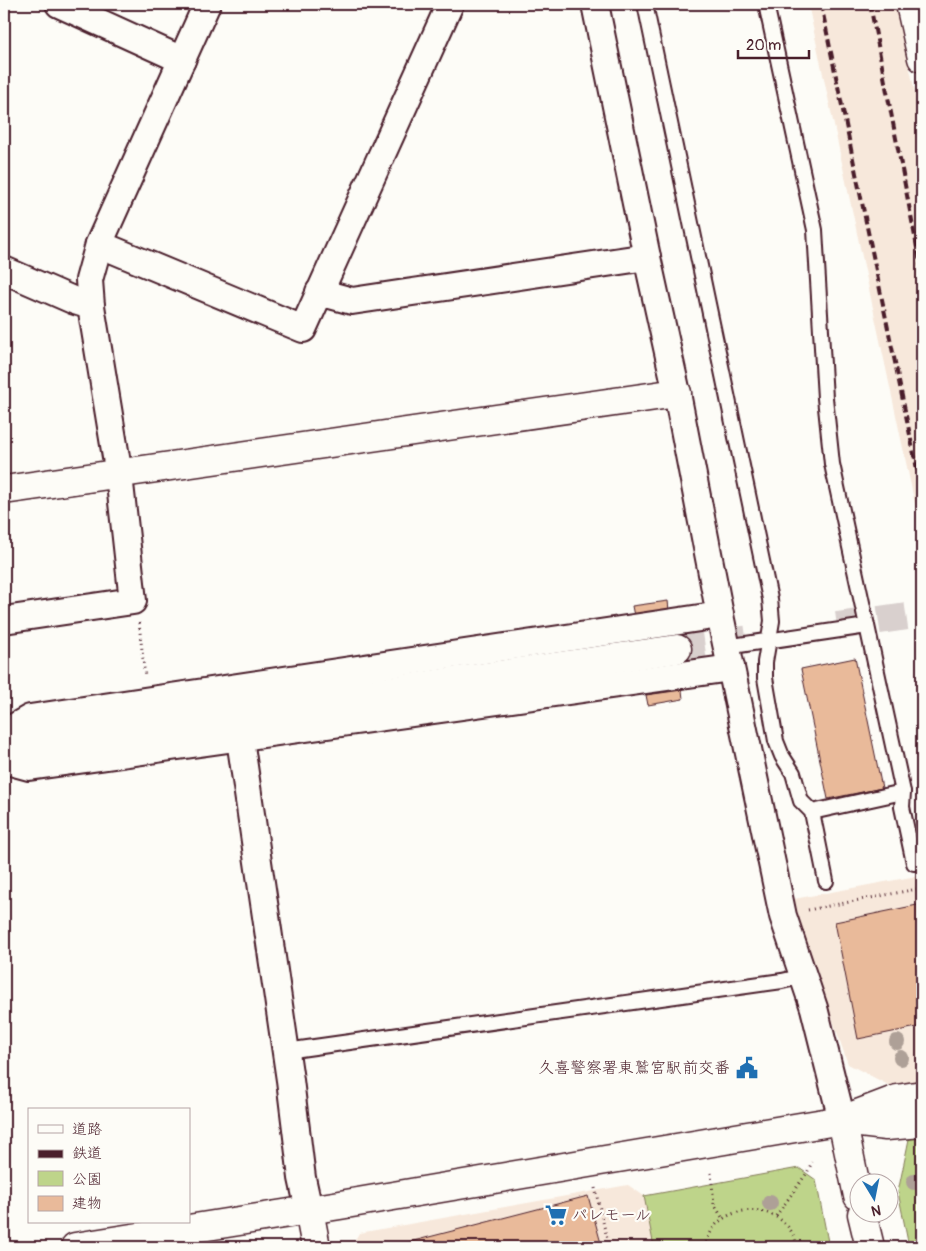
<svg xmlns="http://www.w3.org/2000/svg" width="926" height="1251" font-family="Pangolin,'Klee One',sans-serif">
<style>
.built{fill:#f7e8db}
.green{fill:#bed48a;stroke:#847a5a}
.building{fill:#e9ba9a;stroke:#4a1f2b}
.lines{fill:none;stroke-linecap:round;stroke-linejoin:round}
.secondary-tunnel{stroke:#d9d0ce;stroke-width:28;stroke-dasharray:28 14;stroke-linecap:butt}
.lane-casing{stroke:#4a1f2b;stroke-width:18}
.street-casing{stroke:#4a1f2b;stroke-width:30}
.secondary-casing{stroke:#4a1f2b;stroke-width:31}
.path{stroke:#4a1f2b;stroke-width:3;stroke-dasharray:1 4;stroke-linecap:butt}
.lane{stroke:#fdfcf7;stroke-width:14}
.street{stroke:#fdfcf7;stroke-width:26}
.secondary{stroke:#fdfcf7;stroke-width:28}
.rail{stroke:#4a1f2b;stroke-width:4;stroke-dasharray:8 4;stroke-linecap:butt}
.tree{fill:#aea097}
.labels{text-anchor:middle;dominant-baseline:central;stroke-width:4.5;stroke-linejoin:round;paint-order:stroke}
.poi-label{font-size:16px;fill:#4a1f2b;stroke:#fdfcf7;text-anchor:end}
</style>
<rect width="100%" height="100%" fill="#fdfcf7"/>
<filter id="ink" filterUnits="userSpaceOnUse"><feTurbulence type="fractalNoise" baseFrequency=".02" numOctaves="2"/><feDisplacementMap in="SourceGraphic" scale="10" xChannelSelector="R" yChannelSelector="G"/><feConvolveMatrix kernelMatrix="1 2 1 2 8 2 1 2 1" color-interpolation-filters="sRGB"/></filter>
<g filter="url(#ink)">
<g class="built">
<polygon points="808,4 896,4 922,125 922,537"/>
<polygon points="922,875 922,1247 909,1247 898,1192 909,1139 896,1089 848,1064 803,935 794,899"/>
<polygon points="628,1185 644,1196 654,1247 351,1247 359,1233"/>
</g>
<g class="green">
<polygon points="922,1137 922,1247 909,1247 898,1192 909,1139"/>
<polygon points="799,1168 816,1180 829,1247 654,1247 644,1196"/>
</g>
<g class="building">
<polygon points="668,601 669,610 634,616 632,606"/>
<polygon points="855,658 882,788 828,799 801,669"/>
<polygon points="682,690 683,699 648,705 646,695"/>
<polygon points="922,904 922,1026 858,1039 835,922"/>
<polygon points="588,1196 602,1247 400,1247 398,1245"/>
</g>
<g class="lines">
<g class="secondary-tunnel">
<polyline points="837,626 922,614"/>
<polyline points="677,649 750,639"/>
</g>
<g class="lane-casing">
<g id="lane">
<polyline points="645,4 770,599 772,621 765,662 765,678 776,741 782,756 793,773 801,801 812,812 826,881"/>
<polyline points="766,4 815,230 825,398 832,464 903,792 902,807 914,863"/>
<polyline points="726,647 867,626"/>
<polyline points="812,812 903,792"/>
<polyline points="286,1051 782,981 804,976"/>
</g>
</g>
<g class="street-casing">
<g id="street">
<polyline points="59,4 182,60"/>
<polyline points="595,4 647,257 677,393 720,615 783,916 814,1008 842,1120"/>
<polyline points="99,244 303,329 450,4"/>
<polyline points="4,270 75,301 91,306"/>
<polyline points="319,292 352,301 647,257"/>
<polyline points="4,620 133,601 119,475 91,306 89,280 99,244 207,4"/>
<polyline points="4,733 30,718 720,615"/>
<polyline points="240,739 290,1080 302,1178 309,1210"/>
<polyline points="4,759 7,761 29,767 731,668"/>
</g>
</g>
<g class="secondary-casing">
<g id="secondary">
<polyline points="910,4 922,58"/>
<polyline points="4,490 677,393"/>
<polyline points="4,747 677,649"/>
<polyline points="842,1120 858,1196"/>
<polyline points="843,1121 886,1126 922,1123"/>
<polyline points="309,1210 316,1247"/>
<polyline points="862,1214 870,1247"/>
<polyline points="75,1247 340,1205 842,1120 897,1099 922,1095"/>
</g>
</g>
<g class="path">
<polyline points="139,623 145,677"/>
<polyline points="808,910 922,888"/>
<polyline points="711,1173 714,1204 723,1219"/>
<polyline points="595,1188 609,1247"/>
<polyline points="776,1216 807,1173 812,1162"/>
<path d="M705 1247C708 1237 712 1227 720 1221 747 1200 791 1211 797 1247"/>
</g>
<use href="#lane" class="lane"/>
<use href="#street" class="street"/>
<use href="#secondary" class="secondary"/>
<g class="rail">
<polyline points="821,4 922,493"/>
<polyline points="870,4 922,273"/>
</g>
</g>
<g class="tree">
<circle cx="897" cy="1042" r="8"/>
<circle cx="901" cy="1058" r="8"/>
<circle cx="914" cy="1182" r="8"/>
<circle cx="770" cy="1203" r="8"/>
</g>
</g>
<defs>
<g id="civic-bare" transform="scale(1.725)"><path d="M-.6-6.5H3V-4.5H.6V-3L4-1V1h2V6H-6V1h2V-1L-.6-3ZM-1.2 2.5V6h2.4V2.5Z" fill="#1f6fb2" stroke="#fdfcf7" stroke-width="2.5" paint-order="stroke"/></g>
<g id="supermarket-bare" transform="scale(1.725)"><path d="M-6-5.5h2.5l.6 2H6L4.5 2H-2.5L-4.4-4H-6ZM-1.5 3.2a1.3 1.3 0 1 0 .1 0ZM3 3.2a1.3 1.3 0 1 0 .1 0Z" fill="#1f6fb2" stroke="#fdfcf7" stroke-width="2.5" paint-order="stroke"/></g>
</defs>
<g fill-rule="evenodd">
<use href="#civic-bare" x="747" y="1068"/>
<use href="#supermarket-bare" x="556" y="1215"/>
</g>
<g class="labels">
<g class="poi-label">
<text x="730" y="1068">久喜警察署東鷲宮駅前交番</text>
<text x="572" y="1215" text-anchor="start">パレモール</text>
</g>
</g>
<rect width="926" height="1251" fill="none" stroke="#fdfcf7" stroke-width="20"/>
<rect x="10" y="10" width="906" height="1231" fill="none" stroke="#4a1f2b" stroke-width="2" filter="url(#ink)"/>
<rect x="28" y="1108" width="162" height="115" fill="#fdfcf7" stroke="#b5a4a5"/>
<rect x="38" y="1125" width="25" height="8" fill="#fdfcf7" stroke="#b5a4a5"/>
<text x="72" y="1134" font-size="15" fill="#4a1f2b">道路</text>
<rect x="38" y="1150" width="25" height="8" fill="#4a1f2b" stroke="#b5a4a5"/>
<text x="72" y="1158" font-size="15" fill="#4a1f2b">鉄道</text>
<rect x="38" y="1171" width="25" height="15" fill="#bed48a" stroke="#b5a4a5"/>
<text x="72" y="1184" font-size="15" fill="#4a1f2b">公園</text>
<rect x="38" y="1196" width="25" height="15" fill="#e9ba9a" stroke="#b5a4a5"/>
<text x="72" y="1208" font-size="15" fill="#4a1f2b">建物</text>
<g transform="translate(874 1198) rotate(170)"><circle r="24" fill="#fdfcf7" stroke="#b5a4a5"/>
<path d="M0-4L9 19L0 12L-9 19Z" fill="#1f6fb2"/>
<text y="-8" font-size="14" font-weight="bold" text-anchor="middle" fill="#4a1f2b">N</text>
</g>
<path d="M738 50v8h71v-8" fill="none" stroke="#4a1f2b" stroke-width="2.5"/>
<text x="746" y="50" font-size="15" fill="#4a1f2b" stroke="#fdfcf7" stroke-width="4" paint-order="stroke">20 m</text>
</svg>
